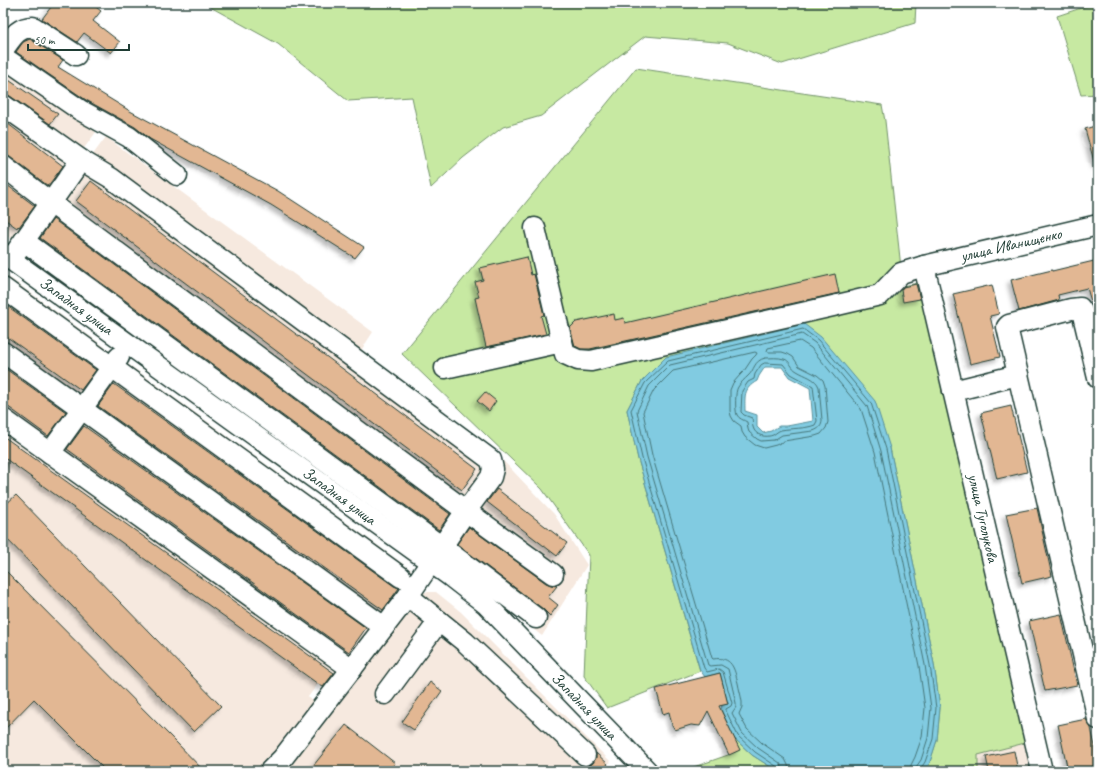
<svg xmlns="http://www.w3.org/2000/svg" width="1101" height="774" font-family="Caveat,sans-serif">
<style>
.built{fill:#f6e9df}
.green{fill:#c7e9a2;stroke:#73936b}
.water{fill:#81cbe1;stroke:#5a929c;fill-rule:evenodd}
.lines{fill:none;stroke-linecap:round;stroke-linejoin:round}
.shore{stroke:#467679;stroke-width:1}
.building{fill:#e2b793;stroke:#1f3d34;filter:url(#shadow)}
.minor-casing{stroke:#1f3d34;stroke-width:23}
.minor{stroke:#fff;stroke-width:20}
.labels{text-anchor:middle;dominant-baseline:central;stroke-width:3;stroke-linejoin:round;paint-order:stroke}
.street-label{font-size:16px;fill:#1f3d34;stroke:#fff}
</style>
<defs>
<filter id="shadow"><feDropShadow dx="-3.5" dy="3.5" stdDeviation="2" flood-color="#0004"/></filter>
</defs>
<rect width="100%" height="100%" fill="#fff"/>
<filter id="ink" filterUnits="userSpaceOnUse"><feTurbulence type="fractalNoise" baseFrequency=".025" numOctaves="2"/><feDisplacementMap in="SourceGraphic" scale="8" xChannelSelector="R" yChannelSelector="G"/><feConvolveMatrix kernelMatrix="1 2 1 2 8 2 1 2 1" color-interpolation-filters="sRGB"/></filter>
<g filter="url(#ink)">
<g class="built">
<polygon points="3,64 96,132 15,242 3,233"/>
<polygon points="106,137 373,332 360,352 490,447 554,514 587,565 542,636 431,550 23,248"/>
<polygon points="3,273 414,572 338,676 334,674 324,688 318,684 308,697 330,712 423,592 436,592 461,612 611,762 608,764 615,771 3,771"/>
<polygon points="1025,743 1032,771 978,771 977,755"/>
</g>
<g class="green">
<polygon points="203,3 916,3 915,23 782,64 728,43 645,36 541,116 503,127 463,158 431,188 412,97 348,101 278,44"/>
<polygon points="1096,3 1098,3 1098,94 1081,95 1057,16"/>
<polygon points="636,68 882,105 885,121 903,286 918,283 1025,743 978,755 978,771 924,771 929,765 937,740 940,708 934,664 890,448 821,337 642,381 627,410 638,459 700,671 607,708 584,676 589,555 542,489 402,354"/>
<polygon points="734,738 752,755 777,771 690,771 691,768 728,755 739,750"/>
</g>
<path class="water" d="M804 324 821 337 875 401 890 448 934 664 940 708 937 740 929 765 924 771H777L752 755 734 738 721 709 722 705 728 704 720 673 705 677 700 670 638 459 627 410 642 381 666 357ZM765 367H782L789 377 810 388 813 421 787 426H779L771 431 763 433 757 427V415L745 411C745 396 743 389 757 381L759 376Z"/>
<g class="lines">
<g class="shore">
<path d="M765 358C771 358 778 357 784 359 790 360 791 368 797 371 805 376 816 378 819 387L822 420C822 426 819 429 813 431L782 435 774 440 761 441 757 439 749 432 748 429 747 422C744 420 739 419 737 415 735 410 735 391 738 387 741 382 745 379 748 376 755 370 753 361 765 358Z"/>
<path d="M765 363 783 364 791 374 813 386 817 421 815 425C805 429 792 428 781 430 778 431 776 433 773 435 766 438 755 436 753 427 752 425 753 421 752 418L744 415 741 412 742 391 748 382 754 379 755 374 761 365Z"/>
<polyline points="778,771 776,766 755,752 738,736 726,711 726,709 731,706 732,703 723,672 719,669 707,672 704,668 642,458 631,410 645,383 668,361 803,329 818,340 871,403 886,449 930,665 936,708 933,739 925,762 921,768 921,771"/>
<polyline points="783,771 782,767 780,763 758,748 742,733 732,713 736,707 736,703 728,669 721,665 710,666 708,665 647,457 637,411 649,386 670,365 802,334 815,343 867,406 881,451 925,665 931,708 928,738 921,760 916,767 916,771"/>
<path d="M789 771 788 765 785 759 762 743 747 729 739 714 742 707V702C741 695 739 689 738 683 734 668 732 656 713 659L712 658 652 455 643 412 654 390 673 371 755 352 757 353 756 355 752 359 744 371 740 375 733 383 730 390V411L731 416 734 421 741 426 742 432 745 437 755 445 764 448 776 445 784 441 815 436 821 434 826 428 828 422 825 386 823 380 817 375 799 366 793 357 788 354 782 352H768L767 351 768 348 800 341 811 348 861 409 875 452 919 666 925 708 922 737 915 757 911 765 910 771"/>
</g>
</g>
<g class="building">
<polygon points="54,3 91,3 101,11 93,21 120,42 111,53 84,33 77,42 42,19"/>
<polygon points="30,39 63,60 58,67 130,111 278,191 364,247 355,258 271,205 150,139 135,127 86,100 16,52 23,42"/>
<polygon points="3,76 58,114 50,124 10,96 3,94"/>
<polygon points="3,120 63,166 48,186 10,157 3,154"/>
<polygon points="1098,125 1098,164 1095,165 1085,129"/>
<polygon points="91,181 477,469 462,490 76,201"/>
<polygon points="3,182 35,206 19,227 18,226 17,228 3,218"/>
<polygon points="53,219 450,514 439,530 40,238"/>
<polygon points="527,257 531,275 534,274 544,315 541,316 546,334 486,347 475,298 479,297 475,282 483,280 480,268"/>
<polygon points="1098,260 1098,315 1095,315 1087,288 1058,295 1059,300 1019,311 1011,280 1052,270 1052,271"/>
<polygon points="835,274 839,293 590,349 581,349 575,346 570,328 576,322 614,314 615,320 624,318 625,323"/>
<polygon points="916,284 920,299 903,302 901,290 903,287"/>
<polygon points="992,285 999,314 990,316 1000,357 970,364 953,294"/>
<polygon points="3,303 96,370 81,390 3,334"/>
<polygon points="3,367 66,412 48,436 3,403"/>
<polygon points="114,384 394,586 399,588 383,610 98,406"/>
<polygon points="485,392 496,401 489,411 477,401"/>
<polygon points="1011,406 1027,472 997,479 981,413"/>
<polygon points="84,426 366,628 349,652 67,449"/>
<polygon points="3,436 334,673 323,687 318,684 3,457"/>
<polygon points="497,489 567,543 557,556 487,502"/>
<polygon points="16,495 221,706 194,732 3,535 3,507"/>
<polygon points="1037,508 1052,576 1022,583 1006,514"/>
<polygon points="469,527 546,583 551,585 557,586 548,597 558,605 550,616 543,609 457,544"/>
<polygon points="3,568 176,742 204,771 106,771 34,699 3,731"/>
<polygon points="1061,614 1077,685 1045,691 1029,621"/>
<polygon points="720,673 728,704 719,706 740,750 729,755 708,711 700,726 691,725 675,730 672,725 669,712 663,714 656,689"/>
<polygon points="430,682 442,691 414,730 402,722"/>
<polygon points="1086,719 1091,728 1098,760 1098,771 1068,771 1058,725"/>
<polygon points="346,725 395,763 389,771 309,771"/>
<polygon points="1014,751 1018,771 989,771 986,757"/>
<polygon points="596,753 608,764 602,771 579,771 584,766 589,766 593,763 596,758"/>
</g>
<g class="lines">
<g class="minor-casing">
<g id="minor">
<path d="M3 50C12 38 17 27 33 27L76 55"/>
<polyline points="3,57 80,110 129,137 177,175"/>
<polyline points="3,105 81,160 111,178 491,460 493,469 491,477 466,511 408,596 282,759 270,771"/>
<polyline points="3,166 51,203 466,511 553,574"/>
<polyline points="535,228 562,342"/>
<polyline points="24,241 442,547 536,618"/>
<polyline points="16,252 81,160"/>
<polyline points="3,254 450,576 486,604 647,771"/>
<polyline points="924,266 1042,771"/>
<polyline points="3,288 401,577"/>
<polyline points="3,352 384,627"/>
<polyline points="445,368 562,342 565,354 578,360 591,361 833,306 880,295 901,273 924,266 1098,225"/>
<polyline points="1098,378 1082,311 1080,308 1071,309 1009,325 1007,327 1098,719"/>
<polyline points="953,391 1018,375"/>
<polyline points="3,419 352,669"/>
<polyline points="50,453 119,357"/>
<polyline points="408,596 465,642 585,755"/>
<polyline points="385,694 439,621"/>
</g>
</g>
<use href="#minor" class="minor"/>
</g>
</g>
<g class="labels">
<g class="street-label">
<text transform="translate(1011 245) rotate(-13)">улица Иванищенко</text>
<text transform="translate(76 306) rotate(36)">Западная улица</text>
<text transform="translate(339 496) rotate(36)">Западная улица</text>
<text transform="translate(983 518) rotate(77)">улица Туголукова</text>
<text transform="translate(584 706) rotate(46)">Западная улица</text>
</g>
</g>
<rect width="1101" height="774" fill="none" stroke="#fff" stroke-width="16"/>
<rect x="8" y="8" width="1085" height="758" fill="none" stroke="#1f3d34" stroke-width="1.5" filter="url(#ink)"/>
<path d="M28 44v6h101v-6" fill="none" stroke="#1f3d34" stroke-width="2"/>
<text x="34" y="44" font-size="12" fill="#1f3d34" stroke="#ffffff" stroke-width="3" paint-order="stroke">50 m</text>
</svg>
